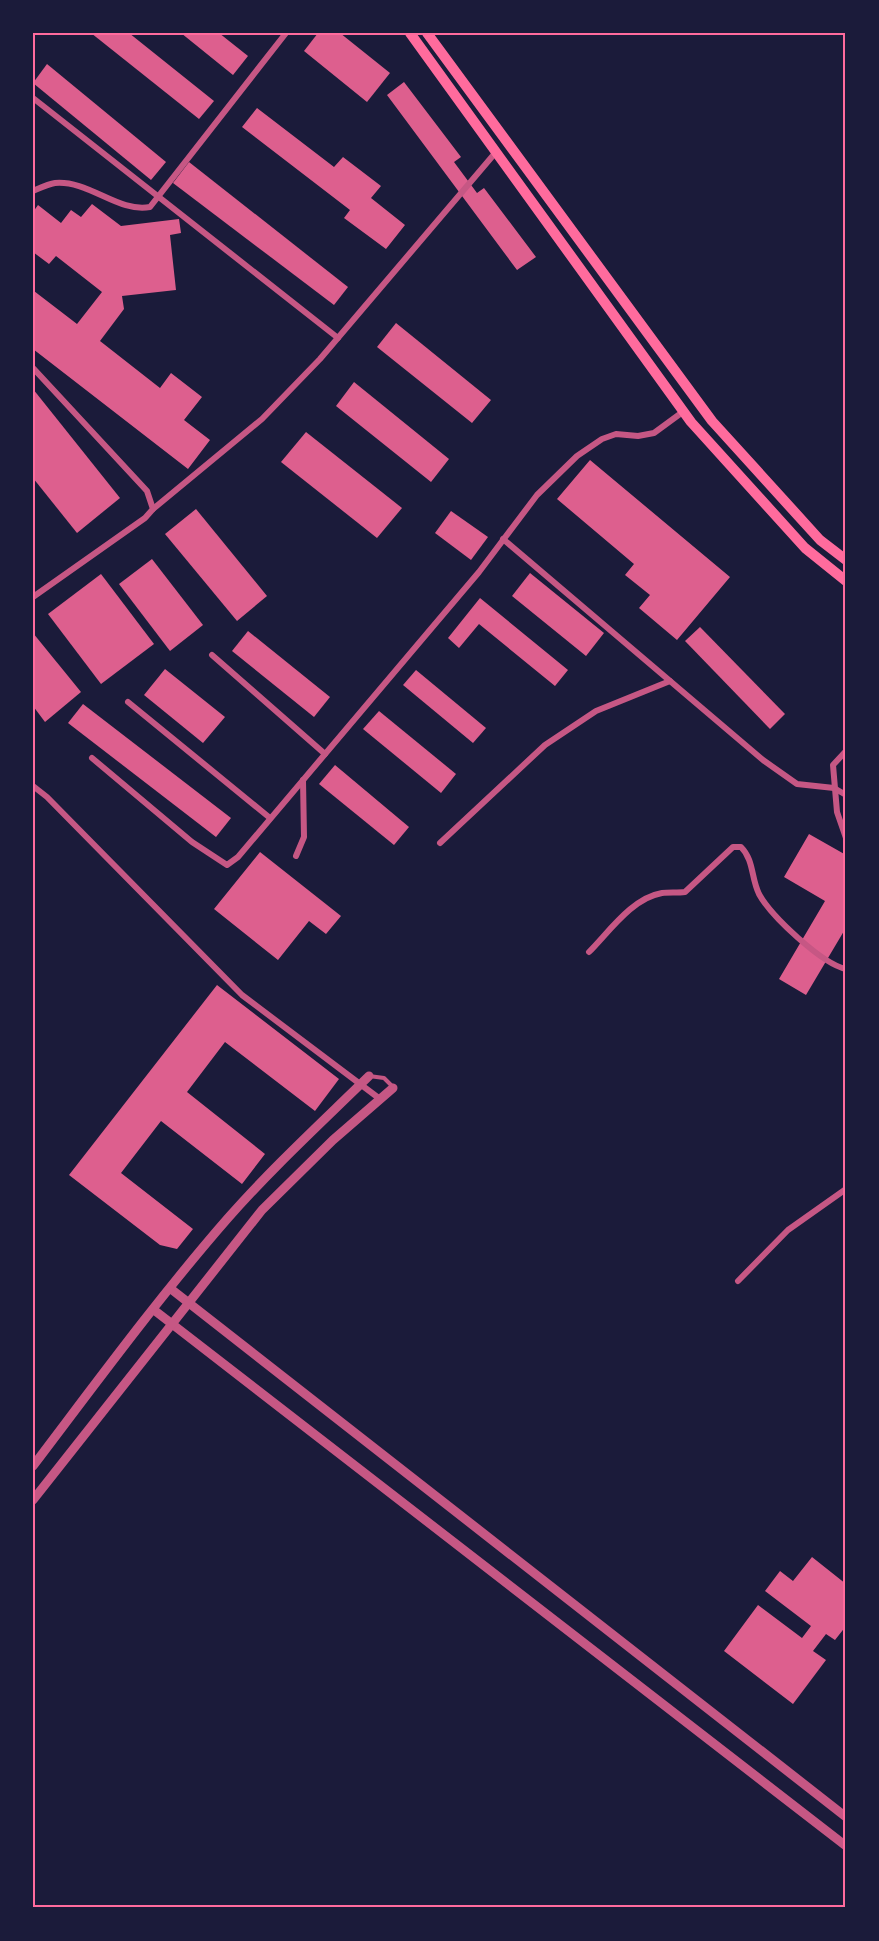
<svg xmlns="http://www.w3.org/2000/svg" width="879" height="1941" font-family="Mulish,sans-serif">
<style>
.building{fill:#dd5f8e}
.lines{fill:none;stroke-linecap:round;stroke-linejoin:round}
.service{stroke:#c65784;stroke-width:4}
.minor{stroke:#c65784;stroke-width:6}
.tertiary{stroke:#c65784;stroke-width:9}
.secondary{stroke:#ff6b9d;stroke-width:10}
.neatline{fill:none;stroke:#ff6b9d;stroke-width:2}
</style>
<rect width="100%" height="100%" fill="#1b1b3a"/>
<g class="building">
<polygon points="91,33 129,33 214,101 199,119"/>
<polygon points="181,33 219,33 248,56 233,75"/>
<polygon points="318,33 340,33 390,73 367,102 304,51"/>
<polygon points="47,64 166,162 151,180 33,83"/>
<polygon points="404,82 461,157 454,162 477,193 484,188 536,257 517,270 387,95"/>
<polygon points="257,108 334,167 343,157 381,186 371,198 405,225 386,249 344,218 350,210 242,127"/>
<polygon points="189,162 348,287 334,305 173,183"/>
<polygon points="92,204 121,226 179,219 181,233 170,235 176,290 122,296 124,309 100,341 160,388 171,373 202,397 184,420 210,440 188,469 33,349 34,291 77,324 102,292 56,256 49,264 33,252 33,212 38,205 61,223 71,210 81,217"/>
<polygon points="396,323 491,400 472,423 377,347"/>
<polygon points="354,382 449,459 431,482 336,406"/>
<polygon points="33,389 120,498 77,533 33,478"/>
<polygon points="306,432 402,508 377,538 281,462"/>
<polygon points="590,460 730,577 677,640 639,608 650,595 625,575 634,564 557,499"/>
<polygon points="196,509 267,596 237,621 165,534"/>
<polygon points="451,511 488,537 471,560 435,533"/>
<polygon points="152,559 203,625 170,651 119,584"/>
<polygon points="530,573 604,633 586,656 512,596"/>
<polygon points="101,574 154,644 101,684 48,614"/>
<polygon points="480,598 568,670 555,686 479,624 459,648 448,638"/>
<polygon points="700,627 785,714 770,729 685,641"/>
<polygon points="248,631 330,697 314,717 232,651"/>
<polygon points="33,633 81,692 45,722 33,706"/>
<polygon points="165,669 225,717 203,743 144,695"/>
<polygon points="416,670 486,728 473,743 403,685"/>
<polygon points="83,704 231,818 216,837 68,723"/>
<polygon points="379,711 456,774 441,793 363,729"/>
<polygon points="335,765 409,827 394,845 319,784"/>
<polygon points="809,834 846,855 846,933 844,931 806,995 779,979 825,901 784,877"/>
<polygon points="260,852 341,916 326,934 309,921 278,960 214,909"/>
<polygon points="217,985 339,1079 315,1111 225,1042 187,1092 265,1154 242,1184 161,1121 121,1173 193,1229 177,1249 160,1245 69,1175"/>
<polygon points="812,1557 846,1584 846,1626 835,1640 826,1634 813,1651 826,1660 793,1704 724,1651 758,1605 802,1638 811,1626 765,1591 780,1571 793,1581"/>
</g>
<g class="lines">
<polyline class="service" points="369,1076 384,1078 393,1087"/>
<g class="minor">
<polyline points="33,98 338,338"/>
<path d="M33 191C40 188 48 184 55 183 89 180 118 213 150 207L286 33"/>
<polyline points="33,368 147,491 153,509 145,518 33,597"/>
<polyline points="153,509 262,419 320,359 496,152"/>
<polyline points="503,539 763,760 797,784 834,788 846,795"/>
<polyline points="212,655 325,754"/>
<polyline points="128,702 270,818"/>
<polyline points="846,751 833,765 837,812 846,838"/>
<polyline points="92,758 192,842 227,865 238,857 479,572 537,495 577,456 602,439 616,434 638,436 654,433 684,411"/>
<polyline points="33,786 47,797 242,995 380,1099"/>
<polyline points="440,843 545,745 596,711 670,681"/>
<polyline points="296,856 304,837 303,780"/>
<path d="M589 952C609 932 632 898 662 893 669 892 677 893 685 892L733 847H741C754 860 751 878 759 894 771 916 822 964 846 969"/>
<polyline points="738,1281 788,1230 846,1189"/>
</g>
<g class="tertiary">
<polyline points="171,1289 846,1817"/>
<polyline points="154,1310 846,1846"/>
<path d="M33 1466C96 1383 159 1297 228 1218 272 1168 321 1123 369 1076"/>
<polyline points="33,1500 262,1210 333,1140 393,1088"/>
</g>
<g class="secondary">
<polyline points="410,33 691,422 805,548 846,581"/>
<polyline points="427,33 712,421 820,540 846,560"/>
</g>
</g>
<rect width="879" height="1941" fill="none" stroke="#1b1b3a" stroke-width="69"/>
<rect x="34" y="34" width="810" height="1872" class="neatline"/>
</svg>
